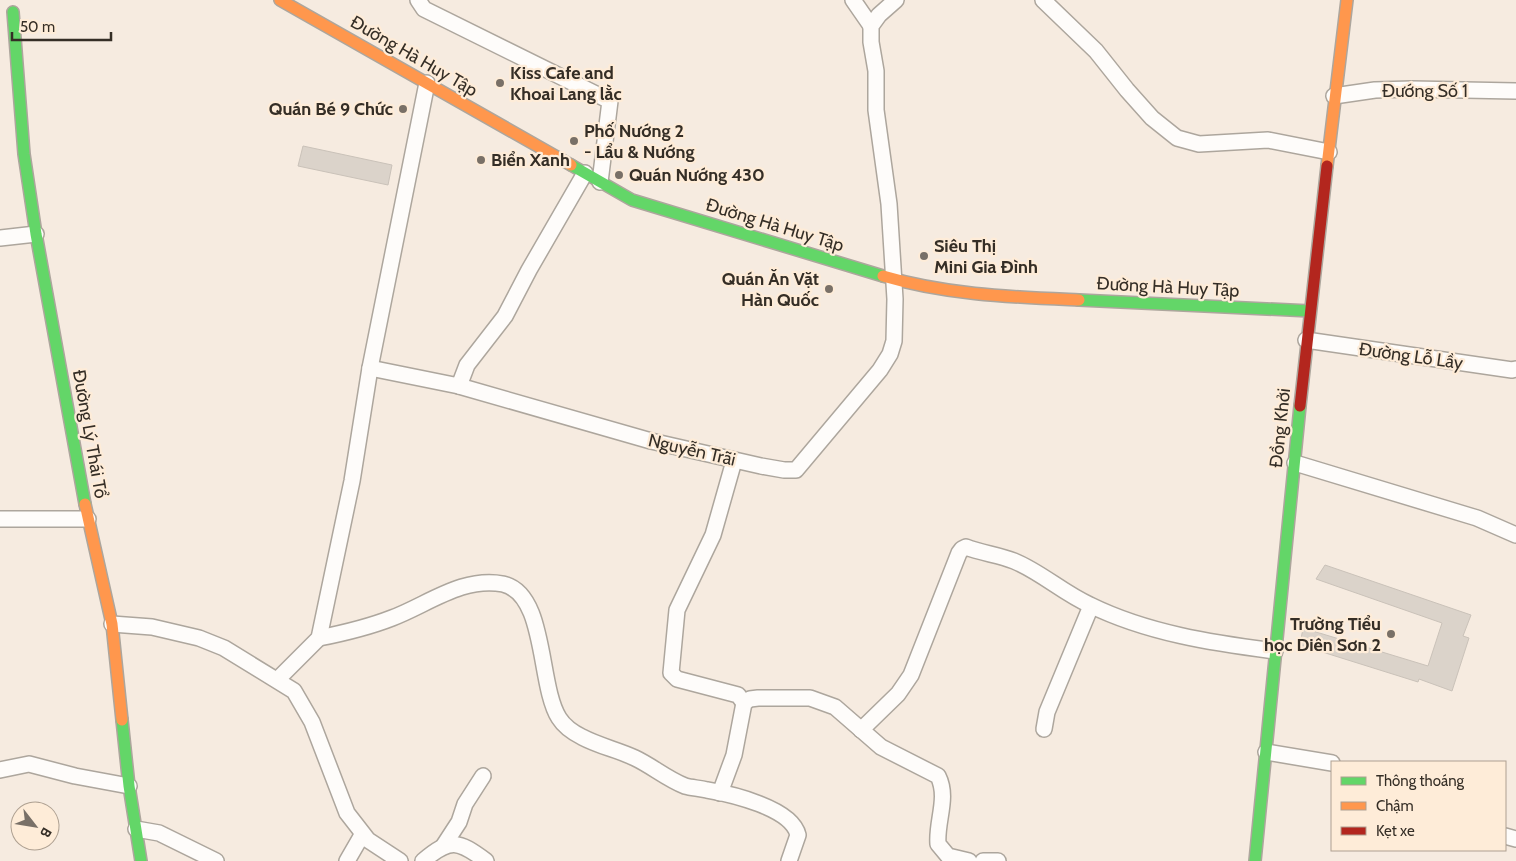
<svg xmlns="http://www.w3.org/2000/svg" width="1516" height="861" font-family="Cabin,sans-serif">
<style>
.building{fill:#dbd3ca;stroke:#cac2b9}
.lines{fill:none;stroke-linecap:round;stroke-linejoin:round}
.street-casing{stroke:#ada69d;stroke-width:18}
.fast-casing{stroke:#ada69d;stroke-width:14}
.slow-casing{stroke:#ada69d;stroke-width:14}
.jam-casing{stroke:#ada69d;stroke-width:14}
.street{stroke:#fefcfa;stroke-width:15}
.fast{stroke:#63d668;stroke-width:11}
.slow{stroke:#ff974d;stroke-width:11}
.jam{stroke:#b3261e;stroke-width:11}
.poi-dot{fill:#797067;stroke:#feecd8;stroke-width:2}
.labels{text-anchor:middle;dominant-baseline:central;stroke-width:4.5;stroke-linejoin:round;paint-order:stroke}
.street-label{font-size:18px;fill:#352e26;stroke:#feecd8}
.poi-label{font-size:18px;font-weight:bold;fill:#352e26;stroke:#feecd8;text-anchor:start}
</style>
<rect width="100%" height="100%" fill="#f6ebe0"/>
<g class="building">
<polygon points="303,146 392,165 388,185 298,166"/>
<polygon points="1325,565 1471,615 1463,636 1469,638 1452,691 1419,679 1418,682 1300,645 1303,628 1428,666 1442,623 1316,579"/>
</g>
<g class="lines">
<g class="street-casing">
<g id="street">
<polyline points="418,0 424,9 610,101 600,182"/>
<polyline points="853,0 871,26"/>
<polyline points="1043,0 1096,51 1127,90 1152,118 1177,138 1199,144 1268,140 1329,152"/>
<polyline points="1334,96 1375,90 1412,89 1516,91"/>
<polyline points="0,238 36,234"/>
<polyline points="1306,340 1512,370 1516,369"/>
<polyline points="370,368 459,386 651,441 761,466 784,470 796,470 880,370 890,354 894,341 895,299 889,204 876,110 876,71 871,42 871,26 879,15 896,0"/>
<polyline points="459,386 467,365 505,316 529,270 585,173"/>
<polyline points="734,461 713,535 677,610 671,673 677,679 738,695 744,703"/>
<polyline points="1295,463 1477,518 1516,535"/>
<polyline points="0,519 88,519"/>
<polyline points="112,624 152,627 199,638 224,648 294,691 312,722 347,813 368,840 400,861"/>
<path d="M319 638C344 633 369 627 392 618 427 605 463 576 503 584 547 594 538 685 559 718 564 726 574 733 582 737 599 746 618 750 635 758 652 766 667 779 685 786 692 788 699 788 707 790 731 794 792 808 798 835L789 861"/>
<polyline points="277,680 319,638 352,481 370,368 427,83"/>
<polyline points="1044,729 1047,712 1091,606"/>
<path d="M861 730 898 694 911 675 959 553 962 549 966 547C981 553 999 555 1014 561 1041 572 1063 593 1090 605 1147 633 1212 643 1275 651"/>
<polyline points="1266,752 1332,763"/>
<polyline points="0,770 29,764 75,776 129,786"/>
<path d="M720 793 734 755 744 703 750 699 758 698H810L835 707 881 747 938 776C949 798 936 821 938 844L948 856 969 861"/>
<polyline points="136,829 159,833 216,861"/>
<polyline points="1505,836 1516,839"/>
<polyline points="444,845 459,822 465,804 483,776"/>
<polyline points="347,861 362,835"/>
<path d="M423 861C450 838 458 840 486 861"/>
<polyline points="983,861 998,861"/>
</g>
</g>
<g class="fast-casing">
<g id="fast">
<polyline points="13,12 24,154 36,234 85,504"/>
<polyline points="571,165 632,200 883,276"/>
<polyline points="1079,300 1310,311"/>
<polyline points="122,720 129,786 141,861"/>
<polyline points="1255,861 1300,406"/>
</g>
</g>
<g class="slow-casing">
<g id="slow">
<polyline points="280,0 571,165"/>
<polyline points="1327,166 1347,0"/>
<path d="M883 276C947 295 1012 297 1079 300"/>
<polyline points="85,504 112,624 122,720"/>
</g>
</g>
<g class="jam-casing">
<polyline id="jam" points="1300,406 1327,166"/>
</g>
<use href="#street" class="street"/>
<use href="#fast" class="fast"/>
<use href="#slow" class="slow"/>
<use href="#jam" class="jam"/>
</g>
<g class="poi-dot">
<circle cx="500" cy="83" r="5"/>
<circle cx="403" cy="109" r="5"/>
<circle cx="574" cy="141" r="5"/>
<circle cx="481" cy="160" r="5"/>
<circle cx="619" cy="175" r="5"/>
<circle cx="924" cy="256" r="5"/>
<circle cx="829" cy="289" r="5"/>
<circle cx="1391" cy="634" r="5"/>
</g>
<g class="labels">
<g class="street-label">
<text transform="translate(414 56) rotate(30)">Đường Hà Huy Tập</text>
<text x="1425" y="91">Đướng Số 1</text>
<text transform="translate(775 225) rotate(17)">Đường Hà Huy Tập</text>
<text transform="translate(1168 287) rotate(3)">Đường Hà Huy Tập</text>
<text transform="translate(1411 356) rotate(8)">Đường Lỗ Lầy</text>
<text transform="translate(1280 428) rotate(-84)">Đồng Khởi</text>
<text transform="translate(90 434) rotate(80)">Đường Lý Thái Tổ</text>
<text transform="translate(692 450) rotate(13)">Nguyễn Trãi</text>
</g>
<g class="poi-label">
<text x="510" y="73">Kiss Cafe and<tspan x="510" dy="21">Khoai Lang lằc</tspan></text>
<text x="393" y="109" text-anchor="end">Quán Bé 9 Chức</text>
<text x="584" y="131">Phố Nướng 2<tspan x="584" dy="21">- Lẩu &amp; Nướng</tspan></text>
<text x="491" y="160">Biển Xanh</text>
<text x="629" y="175">Quán Nướng 430</text>
<text x="934" y="246">Siêu Thị<tspan x="934" dy="21">Mini Gia Đình</tspan></text>
<text x="819" y="279" text-anchor="end">Quán Ăn Vặt<tspan x="819" dy="21">Hàn Quốc</tspan></text>
<text x="1381" y="624" text-anchor="end">Trường Tiểu<tspan x="1381" dy="21">học Diên Sơn 2</tspan></text>
</g>
</g>
<rect x="1331" y="761" width="175" height="90" fill="#feecd8" stroke="#aea091"/>
<rect x="1341" y="777" width="25" height="8" fill="#63d668" stroke="#aea091"/>
<text x="1376" y="786" font-size="15" fill="#352e26">Thông thoáng</text>
<rect x="1341" y="802" width="25" height="8" fill="#ff974d" stroke="#aea091"/>
<text x="1376" y="811" font-size="15" fill="#352e26">Chậm</text>
<rect x="1341" y="827" width="25" height="8" fill="#b3261e" stroke="#aea091"/>
<text x="1376" y="836" font-size="15" fill="#352e26">Kẹt xe</text>
<g transform="translate(35 826) rotate(121)"><circle r="24" fill="#feecd8" stroke="#aea091"/>
<path d="M0-4L9 19L0 12L-9 19Z" fill="#797067"/>
<text y="-8" font-size="14" font-weight="bold" text-anchor="middle" fill="#352e26">B</text>
</g>
<path d="M12 32v8h99v-8" fill="none" stroke="#352e26" stroke-width="2.5"/>
<text x="20" y="32" font-size="15" fill="#352e26" stroke="#feecd8" stroke-width="4" paint-order="stroke">50 m</text>
</svg>
